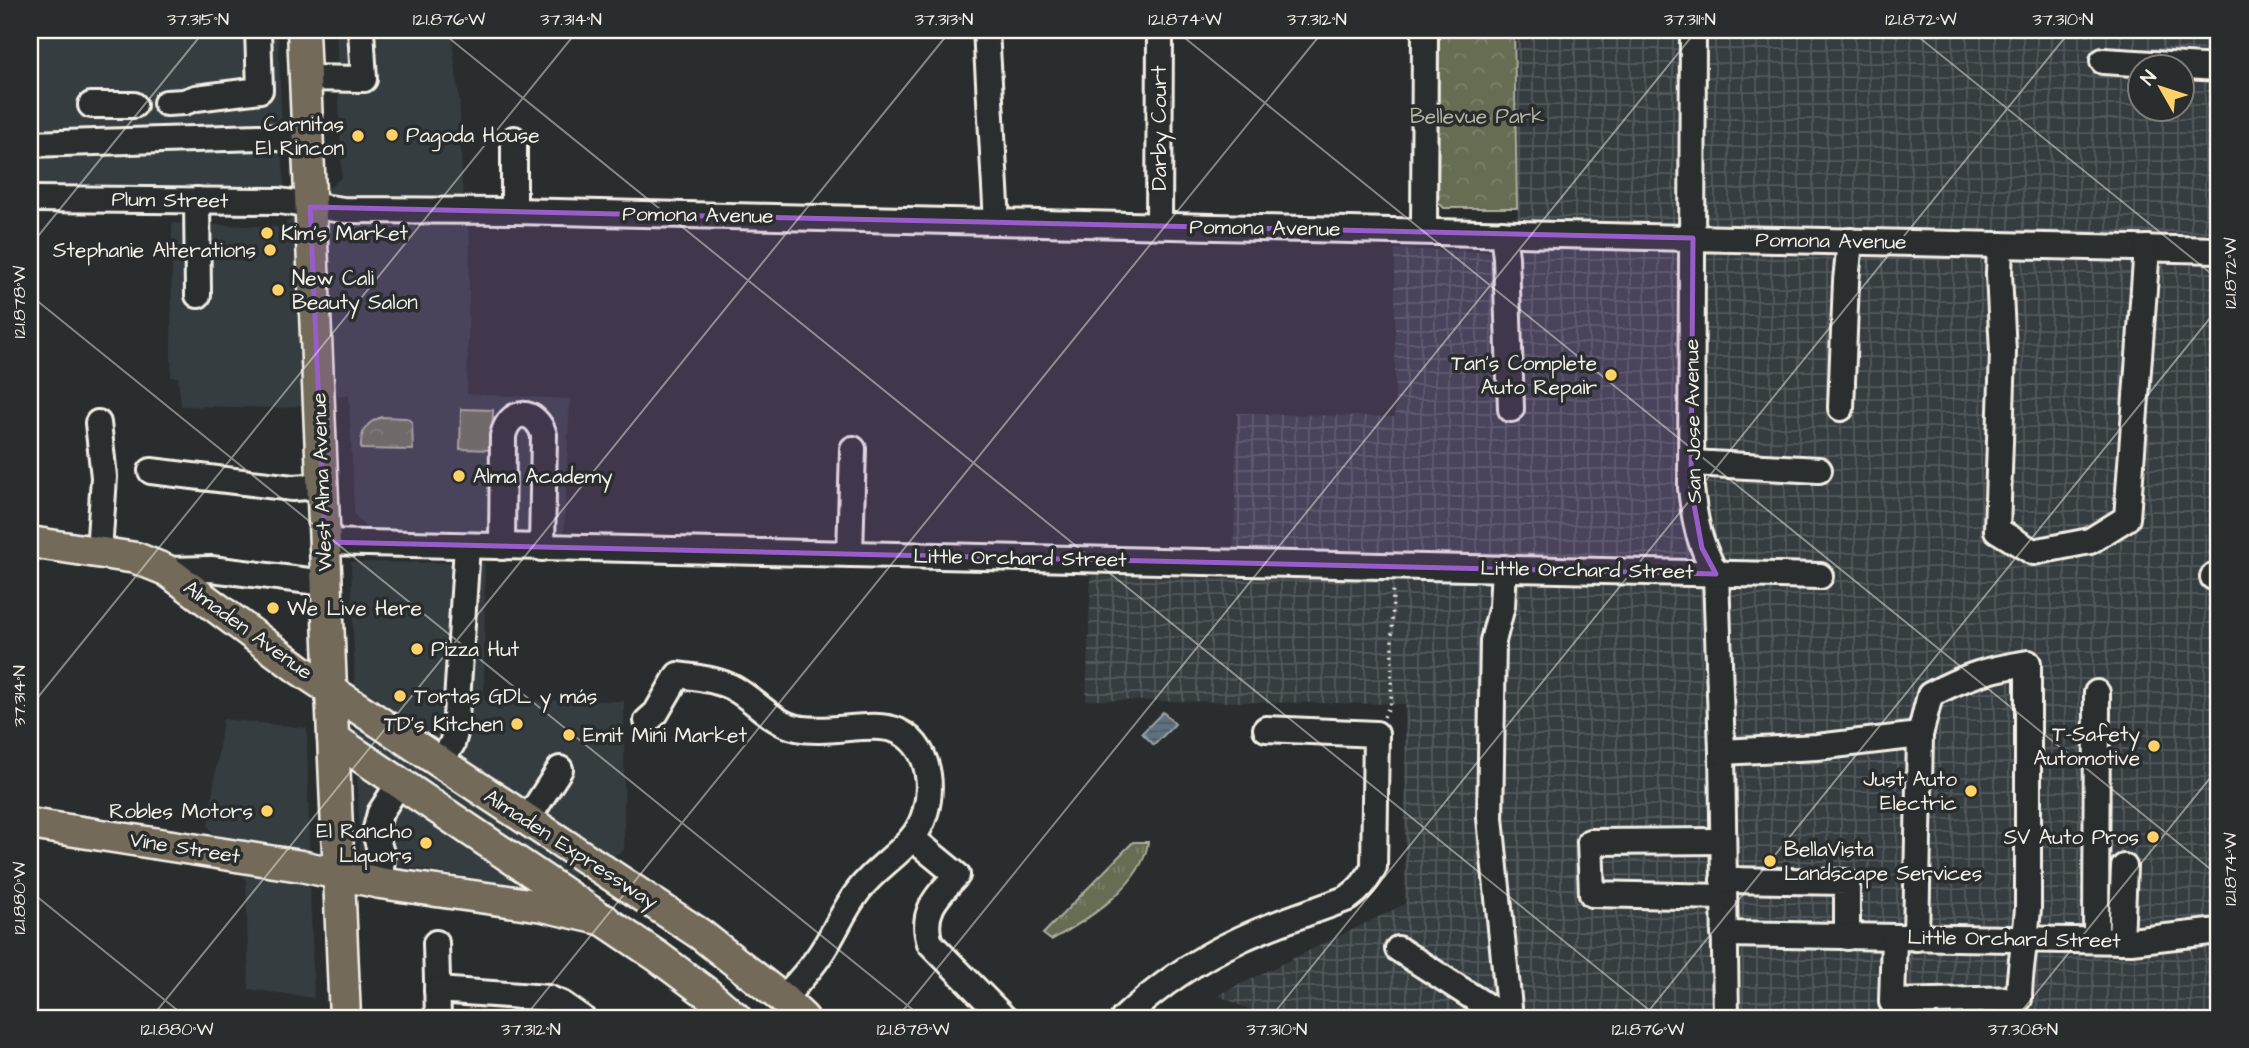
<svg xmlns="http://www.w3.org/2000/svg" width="2249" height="1048" font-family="'Architects Daughter',sans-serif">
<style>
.built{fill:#363c41}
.industrial{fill:url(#industrial-grid);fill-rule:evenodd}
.grass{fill:url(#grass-tufts);stroke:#adaf9e;stroke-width:2}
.park{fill:url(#park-crowns);stroke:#adaf9e;stroke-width:2}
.pitch{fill:#666d53;stroke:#adaf9e;stroke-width:2}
.water{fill:url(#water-rules);stroke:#9ba4a8;stroke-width:2}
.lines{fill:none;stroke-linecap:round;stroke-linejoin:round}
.minor-casing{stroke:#f4f1e8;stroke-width:30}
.major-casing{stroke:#f4f1e8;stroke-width:35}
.path{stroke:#f4f1e8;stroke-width:3.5;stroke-dasharray:2 5;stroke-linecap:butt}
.minor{stroke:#2a2d2e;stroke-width:24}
.major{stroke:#736b5a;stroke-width:30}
.marked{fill:#995dc9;fill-opacity:0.2;stroke:#995dc9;stroke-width:5;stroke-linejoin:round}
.ticks{fill:none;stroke:#f4f1e8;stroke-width:2;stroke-opacity:0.45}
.poi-dot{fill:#ffd166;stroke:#2a2d2e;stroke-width:2.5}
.labels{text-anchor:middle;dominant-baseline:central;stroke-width:7;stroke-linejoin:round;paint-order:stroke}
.park-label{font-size:21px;fill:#b4b6a5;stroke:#2a2d2e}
.poi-label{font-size:21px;fill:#f4f1e8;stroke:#2a2d2e;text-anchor:end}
.street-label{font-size:21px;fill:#f4f1e8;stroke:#2a2d2e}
.neatline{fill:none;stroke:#f4f1e8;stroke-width:2.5}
.ticks-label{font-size:18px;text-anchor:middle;fill:#f4f1e8}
</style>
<defs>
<pattern id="industrial-grid" width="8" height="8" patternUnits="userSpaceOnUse" patternTransform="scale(1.75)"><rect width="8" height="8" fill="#363c41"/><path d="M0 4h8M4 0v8" fill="none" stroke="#54595c"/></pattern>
<pattern id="grass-tufts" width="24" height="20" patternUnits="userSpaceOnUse" patternTransform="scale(1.75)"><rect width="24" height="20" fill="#666d53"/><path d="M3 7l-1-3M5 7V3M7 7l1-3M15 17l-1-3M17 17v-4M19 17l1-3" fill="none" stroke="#7c826c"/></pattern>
<pattern id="park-crowns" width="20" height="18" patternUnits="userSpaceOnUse" patternTransform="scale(1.75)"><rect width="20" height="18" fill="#666d53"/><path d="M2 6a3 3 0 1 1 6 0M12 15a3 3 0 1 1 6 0" fill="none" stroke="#7c826c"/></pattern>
<pattern id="water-rules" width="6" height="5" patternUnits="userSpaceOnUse" patternTransform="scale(1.75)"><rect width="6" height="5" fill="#5f717e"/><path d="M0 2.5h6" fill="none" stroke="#535a5f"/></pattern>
</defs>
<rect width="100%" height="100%" fill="#2a2d2e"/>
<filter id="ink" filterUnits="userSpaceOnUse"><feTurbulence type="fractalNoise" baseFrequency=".0143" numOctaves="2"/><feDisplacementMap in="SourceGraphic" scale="14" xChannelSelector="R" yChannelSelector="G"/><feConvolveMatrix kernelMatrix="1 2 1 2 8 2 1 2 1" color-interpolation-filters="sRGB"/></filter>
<g filter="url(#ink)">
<g class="built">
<polygon points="30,30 278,30 284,186 30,184"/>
<polygon points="336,30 451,30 460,107 462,184 470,240 467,394 570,399 564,534 366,528 354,514 349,394 287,408 181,406 178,377 171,377 172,223 281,227 342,177"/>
<polygon points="351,562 485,563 484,700 624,701 624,850 542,891 360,858"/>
<polygon points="223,719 307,728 310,889 314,998 249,989 246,880 208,826"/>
</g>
<path class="industrial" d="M1514 30H2219V1018H1267L1218 995 1405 904V704L1086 700 1091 575 1233 579 1237 413 1395 417V249L1518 252ZM2140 66H2182V108H2140Z"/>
<path class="grass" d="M1133 842H1148C1143 885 1085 922 1051 940L1043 934Z"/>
<g class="park">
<polygon points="1439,30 1514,30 1517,208 1444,208 1438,202"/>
<path d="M382 417 406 418 412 422 413 450 361 449C360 432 366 422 382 417Z"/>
</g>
<polygon class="pitch" points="461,409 493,410 492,450 460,449"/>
<polygon class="water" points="1163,712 1175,724 1154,745 1142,733"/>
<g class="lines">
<g class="minor-casing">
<g id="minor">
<polyline points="986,30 997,222"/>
<path d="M1693 30 1691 488C1695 523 1699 543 1716 574L1722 752 1726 1018"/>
<polyline points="2103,61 2219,68"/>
<polyline points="305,78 364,79 361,30"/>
<polyline points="166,103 184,102 196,98 260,90 258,30"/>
<polyline points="91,105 134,105"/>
<polyline points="30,144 260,137 307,140"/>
<polyline points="30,199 279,201 343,210 514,211 2219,250"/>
<polyline points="197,200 198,295"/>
<polyline points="514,211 514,139"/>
<polyline points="1159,225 1160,30"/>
<polyline points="1424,231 1425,30"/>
<polyline points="1503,233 1506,257 1511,409"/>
<polyline points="2000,245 1999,274 2003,352 1997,530 2033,552 2090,541 2127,518 2147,248"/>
<polyline points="1841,408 1846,281 1850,241"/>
<polyline points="98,423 104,477 99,552"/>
<polyline points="1692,463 1819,470"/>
<polyline points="151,471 293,488 322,486"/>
<polyline points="325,542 1820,576"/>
<path d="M502 547 503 436C509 408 536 408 544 435L542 548"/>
<polyline points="850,554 853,449"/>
<polyline points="1504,568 1502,606 1493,641 1490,818 1510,1018"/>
<polyline points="166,570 211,569 326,583"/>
<polyline points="2213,577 2219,575"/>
<path d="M647 721 656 713 678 675C698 678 717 679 735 689 756 701 773 723 797 728 828 735 873 720 898 731 937 749 936 809 912 838 896 857 874 870 859 890 844 909 836 930 823 950 812 968 797 983 783 999"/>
<polyline points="1722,752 1817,747 1920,735 1916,938"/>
<polyline points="440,762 452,744 455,733 467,546"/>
<polyline points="527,820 560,769"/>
<path d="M912 838 957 875C937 896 920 912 930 943L1004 1018"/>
<polyline points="1722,841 1590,842 1592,894 1723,897"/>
<polyline points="1723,880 1847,882 1847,937"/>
<polyline points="380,883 382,856 375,833 380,813 400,782"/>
<polyline points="1724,934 2131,941 2219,931"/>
<path d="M1894 938 1892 1002 2019 999C2019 968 2026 939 2028 908V663C1989 669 1965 676 1930 695L1920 735"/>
<polyline points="2096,940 2097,693"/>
<polyline points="2121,941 2124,867"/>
<polyline points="436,943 438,1018"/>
<polyline points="1398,949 1505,1018"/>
<polyline points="437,990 548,998 562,1004 582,1018"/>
<path d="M1124 1018C1158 986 1198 959 1241 939 1275 923 1312 912 1348 898 1360 889 1367 881 1374 867L1376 734 1266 729"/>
</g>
</g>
<g class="major-casing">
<g id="major">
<polyline points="303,30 345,1018"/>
<polyline points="30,542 136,558 166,570 299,669 700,934 783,999 803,1018"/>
<polyline points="333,738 657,956 708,994 736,1018"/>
<polyline points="30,824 301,866 380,883 543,906 605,920"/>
</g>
</g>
<polyline class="path" points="1384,717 1391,703 1393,586"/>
<use href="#minor" class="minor"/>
<use href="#major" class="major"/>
</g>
</g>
<path class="marked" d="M310 207 1693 238 1691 488 1702 548 1716 574 325 542Z"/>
<path class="ticks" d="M439 30 1659 1018M1175 30 2219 876M1910 30 2219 280M30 246 205 30M30 295 923 1018M30 707 578 30M30 891 187 1018M151 1018 951 30M524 1018 1324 30M897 1018 1697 30M1270 1018 2071 30M1643 1018 2219 307M2016 1018 2219 767"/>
<g class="poi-dot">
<circle cx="392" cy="135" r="7"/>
<circle cx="358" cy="136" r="7"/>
<circle cx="267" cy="233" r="7"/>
<circle cx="270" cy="250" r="7"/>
<circle cx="278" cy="290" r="7"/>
<circle cx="1611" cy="375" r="7"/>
<circle cx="459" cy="476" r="7"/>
<circle cx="273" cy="608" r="7"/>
<circle cx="417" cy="649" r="7"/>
<circle cx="400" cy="696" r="7"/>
<circle cx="517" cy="724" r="7"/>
<circle cx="569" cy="735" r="7"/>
<circle cx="2154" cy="746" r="7"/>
<circle cx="1971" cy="791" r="7"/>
<circle cx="267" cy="811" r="7"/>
<circle cx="2153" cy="837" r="7"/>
<circle cx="426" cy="843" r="7"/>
<circle cx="1770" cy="861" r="7"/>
</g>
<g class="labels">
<g class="park-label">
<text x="1477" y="116">Bellevue Park</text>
</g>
<g class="poi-label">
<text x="344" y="124">Carnitas<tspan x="344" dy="24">El Rincon</tspan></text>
<text x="406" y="135" text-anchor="start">Pagoda House</text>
<text x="281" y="233" text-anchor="start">Kim's Market</text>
<text x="256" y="250">Stephanie Alterations</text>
<text x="292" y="278" text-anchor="start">New Cali<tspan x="292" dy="24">Beauty Salon</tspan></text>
<text x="1597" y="363">Tan's Complete<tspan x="1597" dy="24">Auto Repair</tspan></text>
<text x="473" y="476" text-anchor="start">Alma Academy</text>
<text x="287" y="608" text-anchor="start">We Live Here</text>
<text x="431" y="649" text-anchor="start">Pizza Hut</text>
<text x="414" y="696" text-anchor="start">Tortas GDL y más</text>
<text x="503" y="724">TD’s Kitchen</text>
<text x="2140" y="734">T-Safety<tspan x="2140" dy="24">Automotive</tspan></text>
<text x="583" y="735" text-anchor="start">Emit Mini Market</text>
<text x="1957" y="779">Just Auto<tspan x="1957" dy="24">Electric</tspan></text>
<text x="253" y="811">Robles Motors</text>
<text x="412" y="831">El Rancho<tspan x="412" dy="24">Liquors</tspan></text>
<text x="2139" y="837">SV Auto Pros</text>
<text x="1784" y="849" text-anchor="start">BellaVista<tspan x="1784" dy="24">Landscape Services</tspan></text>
</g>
<g class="street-label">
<text transform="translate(1159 128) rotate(-90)">Darby Court</text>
<text transform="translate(170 200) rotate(1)">Plum Street</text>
<text transform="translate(698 215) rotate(1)">Pomona Avenue</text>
<text transform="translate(1265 228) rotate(1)">Pomona Avenue</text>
<text transform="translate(1831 241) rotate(1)">Pomona Avenue</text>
<text transform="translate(1693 421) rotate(-91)">San Jose Avenue</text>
<text transform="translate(322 482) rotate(-92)">West Alma Avenue</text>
<text transform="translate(1020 558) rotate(1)">Little Orchard Street</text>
<text transform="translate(1587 570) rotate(1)">Little Orchard Street</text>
<text transform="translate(248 630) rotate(36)">Almaden Avenue</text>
<text transform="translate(185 848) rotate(9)">Vine Street</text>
<text transform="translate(571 849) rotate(33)">Almaden Expressway</text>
<text transform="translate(2014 939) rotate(1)">Little Orchard Street</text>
</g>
</g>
<rect width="2249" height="1048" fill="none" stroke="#2a2d2e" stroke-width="77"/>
<g transform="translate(2161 88) rotate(309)"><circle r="33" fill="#2a2d2e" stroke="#7b7b78" stroke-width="2"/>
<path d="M0-5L12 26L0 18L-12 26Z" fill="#ffd166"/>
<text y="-10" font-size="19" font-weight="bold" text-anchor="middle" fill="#f4f1e8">N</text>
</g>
<rect x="38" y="38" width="2172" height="972" class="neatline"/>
<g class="ticks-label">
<text x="198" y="25">37.315°N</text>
<text x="449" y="25">121.876°W</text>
<text x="571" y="25">37.314°N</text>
<text x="944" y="25">37.313°N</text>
<text x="1185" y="25">121.874°W</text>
<text x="1317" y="25">37.312°N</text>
<text x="1690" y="25">37.311°N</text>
<text x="1921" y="25">121.872°W</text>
<text x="2063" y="25">37.310°N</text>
<text transform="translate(2230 273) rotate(-90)" y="6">121.872°W</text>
<text transform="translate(19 302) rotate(-90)" y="6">121.878°W</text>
<text transform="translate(19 696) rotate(-90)" y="6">37.314°N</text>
<text transform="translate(2230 869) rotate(-90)" y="6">121.874°W</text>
<text transform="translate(19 898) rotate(-90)" y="6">121.880°W</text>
<text x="177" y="1035">121.880°W</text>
<text x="531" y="1035">37.312°N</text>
<text x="913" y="1035">121.878°W</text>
<text x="1277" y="1035">37.310°N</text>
<text x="1648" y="1035">121.876°W</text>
<text x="2023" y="1035">37.308°N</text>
</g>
</svg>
